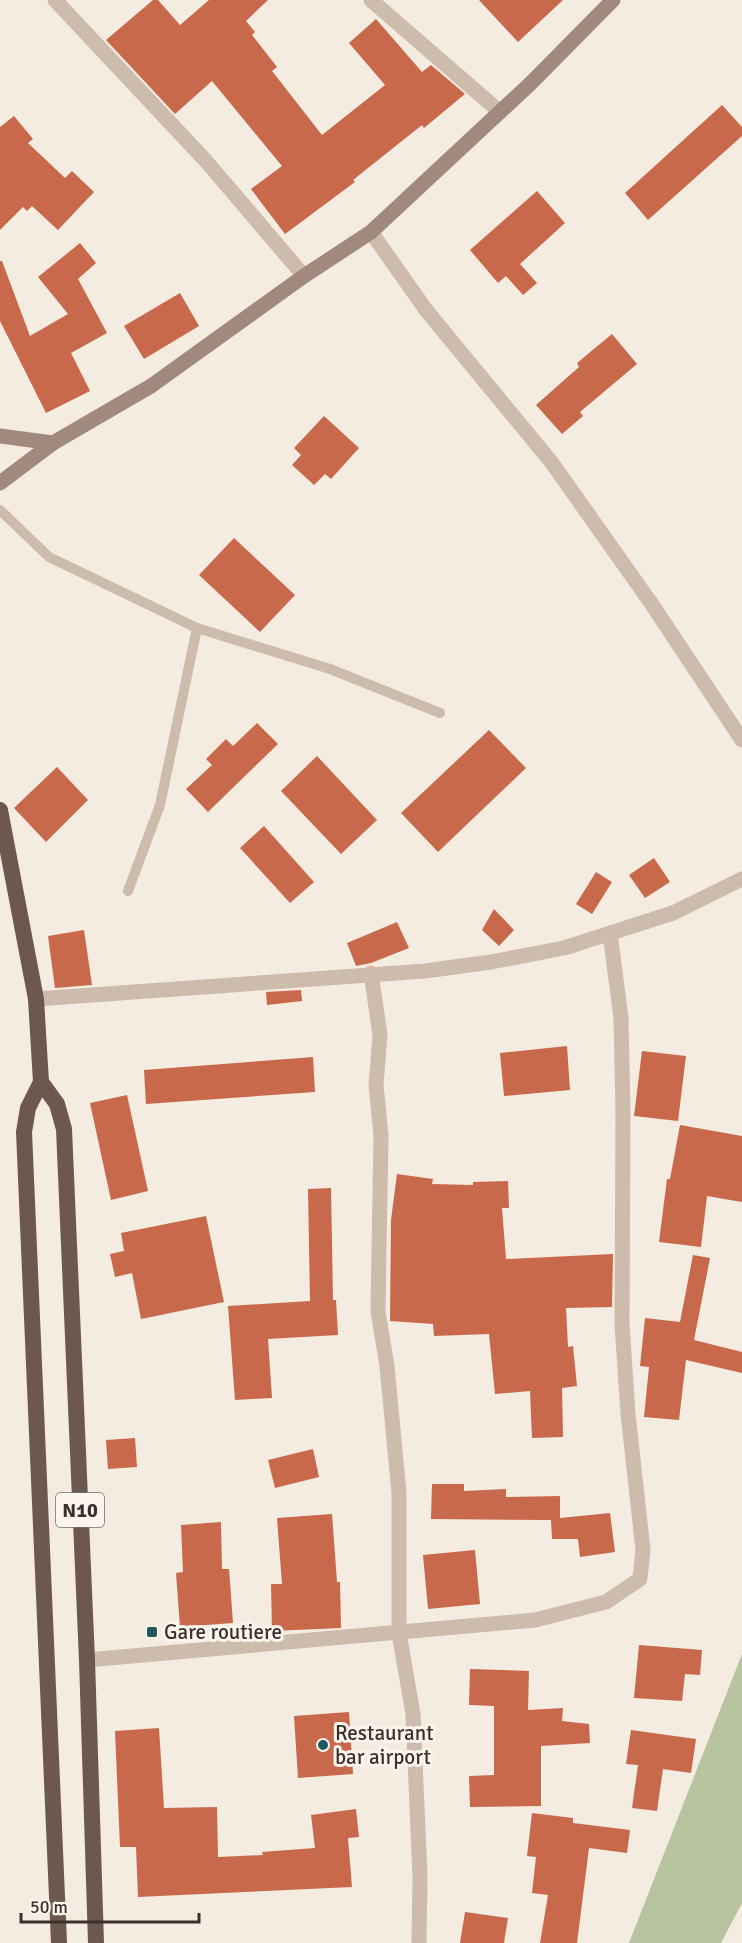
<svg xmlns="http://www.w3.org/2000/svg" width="742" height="1943" font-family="Signika,sans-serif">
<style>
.green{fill:#b8c4a0}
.building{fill:#c8694b}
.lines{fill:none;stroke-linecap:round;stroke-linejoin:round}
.service{stroke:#cdbbac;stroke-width:10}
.minor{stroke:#cdbbac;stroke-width:15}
.secondary{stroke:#a18a7d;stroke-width:15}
.trunk{stroke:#6c584f;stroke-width:16}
.poi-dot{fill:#1f5a5e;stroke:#fbf5ee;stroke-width:2}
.labels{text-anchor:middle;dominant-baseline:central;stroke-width:6;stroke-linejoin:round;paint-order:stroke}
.shield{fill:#fbf5ee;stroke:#756b66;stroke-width:1.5}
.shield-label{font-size:20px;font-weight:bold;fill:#3b302b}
.poi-label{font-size:21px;fill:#3b302b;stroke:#fbf5ee;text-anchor:start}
</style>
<rect width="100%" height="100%" fill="#f4ebe1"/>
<polygon class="green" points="742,1654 742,1903 721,1943 629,1943"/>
<g class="building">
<polygon points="153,0 158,0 180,25 209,0 268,0 246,21 255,32 252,35 277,67 272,71 322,135 385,85 349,43 376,19 422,72 431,65 465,94 424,128 422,125 353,180 355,182 285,234 251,189 282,166 212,81 175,114 106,40"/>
<polygon points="479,0 563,0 518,42"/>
<polygon points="722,105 742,127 742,136 648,220 625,193"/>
<polygon points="14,116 33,139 28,143 65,178 72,171 94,192 58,230 32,206 27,211 23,207 0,230 0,127"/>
<polygon points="537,191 565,223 520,264 537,283 523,295 506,276 498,283 470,250"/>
<polygon points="80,243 96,263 78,279 107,333 71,353 90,391 46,413 0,321 0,261 2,261 30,336 68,314 38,277"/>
<polygon points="180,293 199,326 144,359 124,326"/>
<polygon points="612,334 637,364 580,412 583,416 562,434 536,405 579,367 577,363"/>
<polygon points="324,416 359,448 331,479 325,474 314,485 292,465 301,455 294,448"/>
<polygon points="234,538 295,595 260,632 199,575"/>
<polygon points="257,723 278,744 208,812 186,789 212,765 206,759 226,739 233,746"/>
<polygon points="489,730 526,768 438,852 401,813"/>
<polygon points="317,756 377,820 341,854 281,791"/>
<polygon points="57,767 88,800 46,842 14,808"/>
<polygon points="264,826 314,882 290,903 240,848"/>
<polygon points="654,858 670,882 645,898 629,875"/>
<polygon points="596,872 612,882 592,914 576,904"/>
<polygon points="494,909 514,930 499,946 482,930"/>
<polygon points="397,922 409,948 371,963 356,966 347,943"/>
<polygon points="84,930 92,985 55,988 48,936"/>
<polygon points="301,990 302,1001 267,1005 266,992"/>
<polygon points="567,1046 570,1090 504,1096 500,1053"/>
<polygon points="642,1051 686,1056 678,1121 634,1116"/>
<polygon points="313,1057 315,1092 146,1104 144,1070"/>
<polygon points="127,1095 148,1191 111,1200 90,1103"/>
<polygon points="680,1125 742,1136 742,1202 707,1196 701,1247 659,1242 667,1179 670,1179"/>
<polygon points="397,1174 433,1179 432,1184 473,1185 473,1182 508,1181 509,1208 502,1208 506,1259 613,1254 612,1307 566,1308 568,1347 573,1346 577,1386 562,1388 563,1437 532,1438 530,1391 495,1394 489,1334 434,1336 433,1324 390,1321 391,1220"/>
<polygon points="331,1188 333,1300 336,1300 338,1335 268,1339 272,1398 235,1400 228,1306 310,1301 308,1189"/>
<polygon points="206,1216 224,1302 141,1319 132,1273 115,1277 110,1254 124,1251 121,1233"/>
<polygon points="693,1255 710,1258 694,1340 742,1352 742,1373 686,1360 679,1420 644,1417 649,1367 640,1366 645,1318 680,1322"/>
<polygon points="135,1438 137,1467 108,1469 106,1440"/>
<polygon points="313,1449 319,1477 275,1488 268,1460"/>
<polygon points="432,1484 464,1484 464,1491 506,1489 506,1497 560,1496 560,1518 610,1513 615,1552 580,1557 578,1539 552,1539 551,1520 431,1519"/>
<polygon points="332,1514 337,1582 340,1582 341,1628 272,1631 271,1584 282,1584 277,1518"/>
<polygon points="221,1522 222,1569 229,1569 233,1623 180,1627 176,1573 183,1572 181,1525"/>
<polygon points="475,1550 480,1604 428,1609 423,1555"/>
<polygon points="639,1645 702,1650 700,1675 685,1674 682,1701 634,1698"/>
<polygon points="470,1669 529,1671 528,1710 563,1708 562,1721 589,1724 590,1743 541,1746 541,1806 470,1807 469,1776 494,1775 494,1706 469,1705"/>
<polygon points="349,1712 353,1774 298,1778 294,1716"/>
<polygon points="159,1728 164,1808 217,1807 218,1857 263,1855 262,1852 315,1848 311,1815 356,1809 359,1837 348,1838 352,1887 138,1897 136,1847 120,1847 115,1731"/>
<polygon points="631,1730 696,1739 691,1773 663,1769 657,1811 632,1808 638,1765 626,1764"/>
<polygon points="532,1813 573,1818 573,1823 630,1830 627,1853 589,1848 577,1943 540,1943 548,1895 532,1893 536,1857 527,1856"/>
<polygon points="465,1912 508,1918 504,1943 460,1943"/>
</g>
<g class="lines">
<g class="service">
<polyline points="0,510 49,557 197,628 330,669 440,713"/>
<polyline points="128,891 160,805 197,628"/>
</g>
<g class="minor">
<polyline points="55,0 206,161 304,276"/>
<polyline points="371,0 500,112"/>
<polyline points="371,232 426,310 552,463 651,603 742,740"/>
<polyline points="371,973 380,1035 376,1085 381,1135 378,1311 387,1366 399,1493 399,1633 413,1714 420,1876 419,1943"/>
<polyline points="36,999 425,971 491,962 564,948 673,913 742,879"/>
<polyline points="87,1660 535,1620 606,1602 640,1579 643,1550 628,1414 622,1324 623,1111 621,1018 610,933"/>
</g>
<g class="secondary">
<polyline points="0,436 53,443"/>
<polyline points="0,483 53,443 151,386 304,276 371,232 531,83 613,0"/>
</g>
<g class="trunk">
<polyline points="0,810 36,999 41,1082 28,1108 24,1132 59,1943"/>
<polyline points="41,1082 57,1104 64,1129 87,1660 96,1943"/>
</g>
</g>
<g class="poi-dot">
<rect x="146" y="1626" width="12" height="12" rx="3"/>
<circle cx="323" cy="1745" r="6"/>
</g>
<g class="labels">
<rect class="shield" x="56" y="1493" width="48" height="34" rx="4.5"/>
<g class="shield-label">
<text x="80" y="1510">N10</text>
</g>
<g class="poi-label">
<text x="164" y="1632">Gare routiere</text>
<text x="335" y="1733">Restaurant<tspan x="335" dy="24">bar airport</tspan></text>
</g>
</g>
<path d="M21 1913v9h178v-9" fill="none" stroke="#3b302b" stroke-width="3"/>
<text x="30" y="1913" font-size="18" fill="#3b302b" stroke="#fbf5ee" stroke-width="4.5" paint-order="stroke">50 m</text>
</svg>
